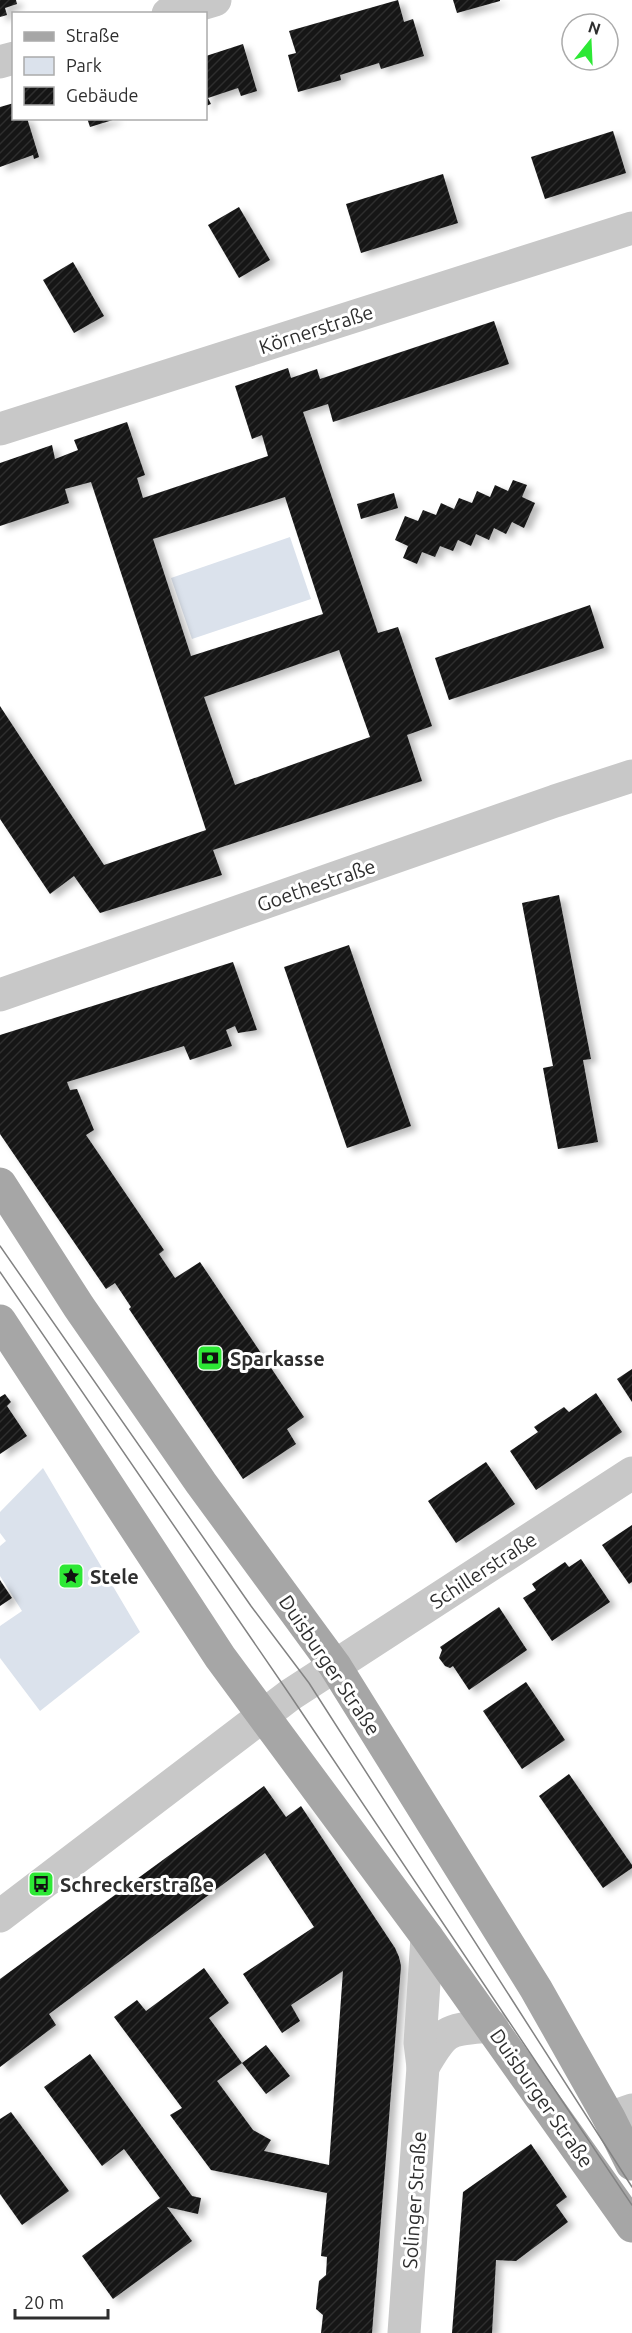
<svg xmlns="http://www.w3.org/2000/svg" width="632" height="2333" font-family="Ubuntu,sans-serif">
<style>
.park{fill:#dbe2ec}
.building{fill:url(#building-hatch);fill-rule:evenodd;filter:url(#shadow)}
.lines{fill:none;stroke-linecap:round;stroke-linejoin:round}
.minor{stroke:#c8c8c8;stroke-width:33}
.major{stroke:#a6a6a6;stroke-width:33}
.tram{stroke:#838383;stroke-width:1.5}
.labels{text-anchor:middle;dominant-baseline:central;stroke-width:6;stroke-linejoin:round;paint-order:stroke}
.street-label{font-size:20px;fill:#2e2e2e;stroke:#fff}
.poi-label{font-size:20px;font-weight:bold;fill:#2e2e2e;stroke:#fff;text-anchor:start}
</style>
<defs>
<pattern id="building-hatch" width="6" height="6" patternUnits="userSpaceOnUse" patternTransform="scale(1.5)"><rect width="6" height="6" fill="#151515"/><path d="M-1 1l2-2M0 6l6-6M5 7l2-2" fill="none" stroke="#2f2f2f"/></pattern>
<filter id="shadow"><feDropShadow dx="6" dy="4" stdDeviation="3" flood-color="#0004"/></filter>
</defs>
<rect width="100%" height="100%" fill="#fff"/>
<g class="park">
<polygon points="290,537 311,599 192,639 171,578"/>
<polygon points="43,1468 140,1632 40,1711 0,1658 0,1626 22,1611 0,1576 0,1546 6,1541 0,1533 0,1512"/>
</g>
<g class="building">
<polygon points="0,0 16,0 17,4 5,8 7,15 0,17"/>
<polygon points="398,0 404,22 413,19 424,56 381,69 379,63 340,75 341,80 298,92 288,55 296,53 289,31"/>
<polygon points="453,0 500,0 500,1 457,13"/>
<polygon points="243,44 257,91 241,96 238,88 208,98 211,104 206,106 206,56"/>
<polygon points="14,103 14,118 27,118 39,157 34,159 33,155 0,167 0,107"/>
<polygon points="87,118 115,118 116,119 90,127"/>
<polygon points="613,131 626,173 545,199 531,157"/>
<polygon points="443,174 458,223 361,253 346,204"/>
<polygon points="239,207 270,260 239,278 208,225"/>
<polygon points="73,262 104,316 74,333 43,280"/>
<path d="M494 321 509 364 333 422 328 404 303 412 378 633 398 627 432 726 407 735 422 781 213 850 222 875 100 913 74 876 50 894 0 819V706L104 865 206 830 91 482 65 489 69 503 0 526V463L52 445 55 459 78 450 74 440 127 422 145 475 137 478 143 498 268 456 262 435 252 439 235 386 288 368 291 378 317 369 320 379ZM285 497 323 614 191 656 153 539ZM339 650 370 737 235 785 204 697Z"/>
<polygon points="513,480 527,485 522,497 535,503 524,528 512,522 506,534 494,528 489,540 476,534 471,546 458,540 453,551 440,546 435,557 422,552 417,564 403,558 408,546 395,540 405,516 418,521 423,510 436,515 441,503 454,509 459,498 472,503 477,491 490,497 495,485 508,491"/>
<polygon points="394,493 398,508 361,519 357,504"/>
<polygon points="590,605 604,648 449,700 435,658"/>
<polygon points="559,895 591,1059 583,1060 598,1142 558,1149 543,1068 553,1066 522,903"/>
<polygon points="349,945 411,1126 347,1148 284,967"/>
<polygon points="233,962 257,1030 238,1033 235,1026 226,1030 232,1046 190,1060 184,1046 67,1082 70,1090 77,1089 94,1130 86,1135 164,1250 159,1254 175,1278 200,1262 304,1417 287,1429 296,1444 243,1479 129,1309 131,1307 115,1283 106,1289 0,1134 0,1035"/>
<polygon points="632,1369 632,1402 617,1379"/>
<polygon points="596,1393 622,1432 536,1490 510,1451 538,1432 534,1427 564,1407 569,1412"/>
<polygon points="5,1394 11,1402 7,1406 27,1436 0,1454 0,1397"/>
<polygon points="486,1462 515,1504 456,1543 428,1501"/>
<polygon points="632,1525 632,1582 629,1584 602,1545"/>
<polygon points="581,1559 610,1602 552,1641 523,1598 536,1590 532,1584 565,1562 569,1567"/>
<polygon points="0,1580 12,1598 0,1606"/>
<polygon points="499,1607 527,1650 469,1690 453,1666 450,1668 445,1666 439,1658 442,1650 440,1647"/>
<polygon points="526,1682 565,1740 522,1769 483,1711"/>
<polygon points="569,1774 632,1865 632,1868 603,1888 539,1796"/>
<polygon points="264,1786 286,1817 301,1806 395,1948 399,1957 401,1966 372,2333 321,2333 323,2315 316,2309 319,2281 326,2275 327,2257 321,2256 327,2193 211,2170 170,2115 182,2108 114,2017 137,2000 146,2011 204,1968 229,2003 209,2018 242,2063 266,2045 290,2076 266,2094 242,2063 217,2081 253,2130 271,2140 264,2151 329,2165 343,1971 291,2005 300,2021 282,2033 243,1974 314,1927 265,1853 49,2014 56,2025 0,2067 0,1979"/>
<polygon points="90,2054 192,2196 201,2198 198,2214 167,2207 192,2241 113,2299 82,2256 160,2198 124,2149 102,2166 44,2087"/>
<polygon points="11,2112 69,2191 22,2225 0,2194 0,2119"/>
<polygon points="531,2144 567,2197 556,2205 568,2222 516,2261 496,2260 492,2333 452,2333 463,2192"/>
</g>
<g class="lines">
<g class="minor">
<polyline points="168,14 215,0"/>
<polyline points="0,62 14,58"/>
<polyline points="0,429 632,228"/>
<polyline points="0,995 555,801 632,776"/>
<polyline points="0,1916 290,1695 632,1473"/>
<path d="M423 2067C446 2027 447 2030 492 2026"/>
<polyline points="609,2118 632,2110"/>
<polyline points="404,2333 423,2067 420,2043 427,1937"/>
</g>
<g class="major">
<polyline points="0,1184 79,1307 201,1483 335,1666 536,1989 609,2118 632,2164"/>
<polyline points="0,1321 220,1657 427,1937 632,2226"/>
</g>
<g class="tram">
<polyline points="0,1246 251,1606 309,1683 632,2187"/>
<polyline points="0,1272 290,1695 632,2205"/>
</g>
</g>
<defs>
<g id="bank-square" transform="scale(1.35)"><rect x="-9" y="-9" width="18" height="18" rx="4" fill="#2de835" stroke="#fff"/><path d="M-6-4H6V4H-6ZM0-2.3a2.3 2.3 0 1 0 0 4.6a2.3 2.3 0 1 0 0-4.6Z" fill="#111"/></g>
<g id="sight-square" transform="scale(1.35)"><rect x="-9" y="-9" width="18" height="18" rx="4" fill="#2de835" stroke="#fff"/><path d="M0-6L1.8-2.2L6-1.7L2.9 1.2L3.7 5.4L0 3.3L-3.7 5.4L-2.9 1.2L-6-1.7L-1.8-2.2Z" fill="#111"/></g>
<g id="bus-square" transform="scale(1.35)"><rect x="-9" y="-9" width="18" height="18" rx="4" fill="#2de835" stroke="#fff"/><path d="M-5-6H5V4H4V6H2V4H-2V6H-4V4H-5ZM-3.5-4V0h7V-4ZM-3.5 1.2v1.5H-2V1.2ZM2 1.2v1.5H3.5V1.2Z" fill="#111"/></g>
</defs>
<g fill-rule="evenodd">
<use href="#bank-square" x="210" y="1358"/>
<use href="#sight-square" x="71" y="1576"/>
<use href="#bus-square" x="41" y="1884"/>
</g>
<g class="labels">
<g class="street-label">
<text transform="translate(316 329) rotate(-18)">Körnerstraße</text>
<text transform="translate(316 885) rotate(-19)">Goethestraße</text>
<text transform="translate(483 1570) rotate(-33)">Schillerstraße</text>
<text transform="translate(330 1665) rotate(56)">Duisburger Straße</text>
<text transform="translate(542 2098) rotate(55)">Duisburger Straße</text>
<text transform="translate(414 2200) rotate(-86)">Solinger Straße</text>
</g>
<g class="poi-label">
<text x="230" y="1358">Sparkasse</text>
<text x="90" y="1576">Stele</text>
<text x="60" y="1884">Schreckerstraße</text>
</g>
</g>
<rect x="12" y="12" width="195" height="108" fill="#ffffff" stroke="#ababab" stroke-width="1.5"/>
<rect x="24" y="32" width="30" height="9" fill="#a6a6a6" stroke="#ababab" stroke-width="1.5"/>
<text x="66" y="42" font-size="18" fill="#2e2e2e">Straße</text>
<rect x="24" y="57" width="30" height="18" fill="#dbe2ec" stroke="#ababab" stroke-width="1.5"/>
<text x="66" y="72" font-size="18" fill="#2e2e2e">Park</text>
<rect x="24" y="87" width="30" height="18" fill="url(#building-hatch)" stroke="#ababab" stroke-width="1.5"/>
<text x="66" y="102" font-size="18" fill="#2e2e2e">Gebäude</text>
<g transform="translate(590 42) rotate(18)"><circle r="28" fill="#ffffff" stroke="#ababab" stroke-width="1.5"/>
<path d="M0-4.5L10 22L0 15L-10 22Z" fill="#2de835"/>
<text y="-9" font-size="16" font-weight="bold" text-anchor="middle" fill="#2e2e2e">N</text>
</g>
<path d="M15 2309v9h93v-9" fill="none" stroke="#2e2e2e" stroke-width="3"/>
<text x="24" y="2309" font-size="18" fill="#2e2e2e" stroke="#ffffff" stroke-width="4.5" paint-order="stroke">20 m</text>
</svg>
